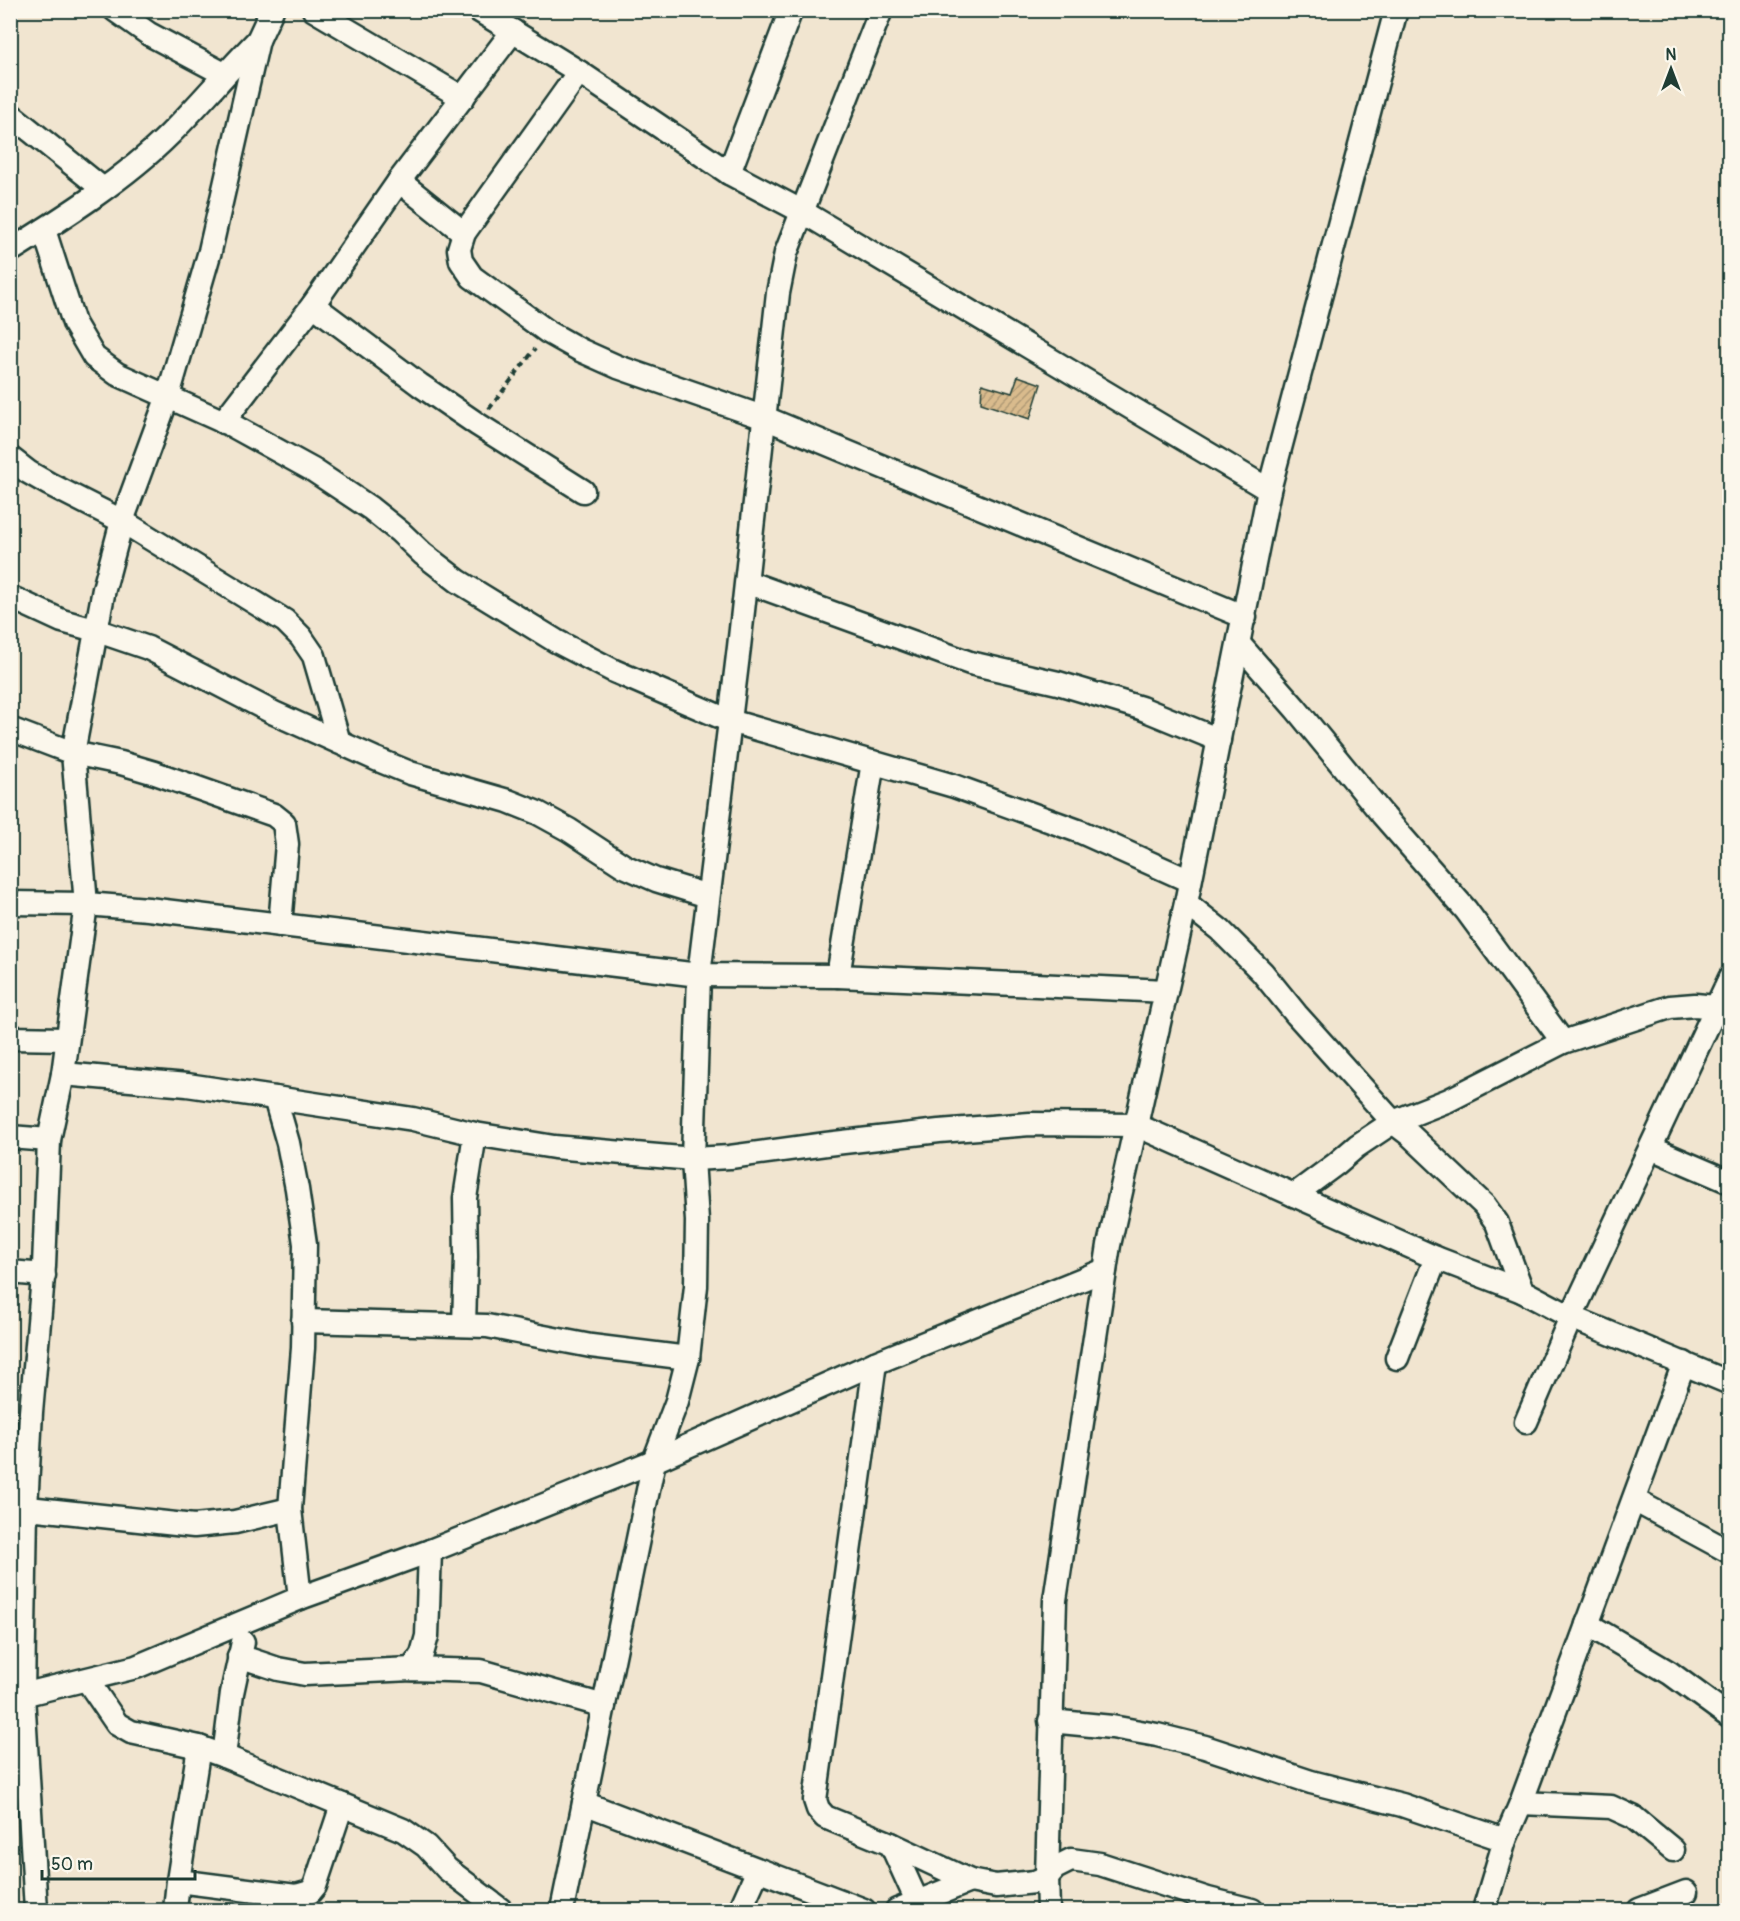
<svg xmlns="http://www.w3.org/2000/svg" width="1740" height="1921" font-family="Pangolin,sans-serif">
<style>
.building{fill:url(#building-hatch);stroke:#1f3d34;stroke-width:1.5}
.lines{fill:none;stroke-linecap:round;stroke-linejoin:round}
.minor-casing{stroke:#1f3d34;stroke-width:27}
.path{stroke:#1f3d34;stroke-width:4;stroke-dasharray:6 4.5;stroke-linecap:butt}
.minor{stroke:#fbf7ec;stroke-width:22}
</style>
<defs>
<pattern id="building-hatch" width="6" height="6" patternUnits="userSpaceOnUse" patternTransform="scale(1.5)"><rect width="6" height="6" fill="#d9bb8d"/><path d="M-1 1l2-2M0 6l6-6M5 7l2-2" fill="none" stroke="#af9974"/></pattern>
</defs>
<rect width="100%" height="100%" fill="#f1e5d0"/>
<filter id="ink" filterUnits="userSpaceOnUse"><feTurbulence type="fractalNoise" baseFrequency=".0167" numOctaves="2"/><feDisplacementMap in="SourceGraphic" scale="12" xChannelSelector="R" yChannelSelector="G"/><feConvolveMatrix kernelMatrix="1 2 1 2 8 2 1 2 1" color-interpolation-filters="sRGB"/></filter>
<g filter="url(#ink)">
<polygon class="building" points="1018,376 1041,384 1030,419 981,403 982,384 1012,393"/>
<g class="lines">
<g class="minor-casing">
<g id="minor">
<polyline points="115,10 149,34 224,74"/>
<polyline points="314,10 463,98"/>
<polyline points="478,10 579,72 729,173 803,212 1269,490"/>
<polyline points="579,72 464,233 459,249 461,261 472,277 548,332 580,350 618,367 765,418 1245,617"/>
<polyline points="10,114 103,189"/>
<polyline points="729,173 791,10"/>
<polyline points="399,181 464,233"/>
<polyline points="44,230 74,323 94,357 117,374 233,426 313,470 370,508 400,532 423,554 458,581 556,641 614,671 730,721 954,786 1081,832 1190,881"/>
<path d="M10 251C63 218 126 178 170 134 200 104 228 70 258 40"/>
<polyline points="313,305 420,385 477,424 583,491"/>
<polyline points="223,422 313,305 399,181 513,31"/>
<polyline points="10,458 28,472 49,484 122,521 285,621 301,637 314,656 339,742"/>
<polyline points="747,582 970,663 1058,683 1141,708 1219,740"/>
<polyline points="10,597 62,621 95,630 148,648 274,713 376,759 410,773 508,801 538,813 569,830 624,866 656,880 708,896"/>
<polyline points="1239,644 1296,709 1382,814 1466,910 1563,1042"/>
<polyline points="10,729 73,753 121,763 155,773 274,815 284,823 287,844 280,925"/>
<polyline points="10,903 86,904 148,909 699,975 838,976 1166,991"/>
<polyline points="1186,903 1220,930 1262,972 1296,1014 1393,1122 1410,1135 1484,1205 1497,1223 1522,1291"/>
<polyline points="838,976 873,762"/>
<polyline points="10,1038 67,1039"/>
<polyline points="63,1074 187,1085 275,1098 413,1119 475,1134 554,1147 693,1159 730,1157 826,1144 939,1131 1030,1124 1136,1125 1436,1258 1522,1291 1571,1317 1730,1383"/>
<polyline points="275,1098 288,1143 297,1189 305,1244 303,1348 290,1509 300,1598"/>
<polyline points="10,1137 49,1140"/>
<polyline points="1651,1148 1730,1182"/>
<polyline points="1294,1195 1336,1164 1357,1146 1393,1122 1449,1100 1563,1042 1670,1007 1695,1005 1716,1007 1729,1013"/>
<polyline points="10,1272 44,1275"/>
<polyline points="303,1321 487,1326 591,1346 688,1358"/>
<polyline points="464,1325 466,1257 465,1198 475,1134"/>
<polyline points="1397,1358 1436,1258"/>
<polyline points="875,1363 815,1800 818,1809 825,1817 891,1844 970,1881 996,1886 1035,1882 1047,1877 1055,1868 1071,1860 1100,1864 1208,1899 1252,1910"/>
<polyline points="1526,1422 1571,1317 1730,978"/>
<polyline points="1634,1500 1730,1552"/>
<polyline points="10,1506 194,1526 235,1522 290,1509"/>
<polyline points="1587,1624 1670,1673 1730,1717"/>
<polyline points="239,1656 278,1669 305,1674 412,1669 481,1671 604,1706"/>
<polyline points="412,1669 422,1654 427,1636 430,1551"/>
<polyline points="87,1680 117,1724 131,1732 199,1747 224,1756 403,1830 426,1846 447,1869 501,1910"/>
<polyline points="10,1698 136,1667 300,1598 430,1551 654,1461 875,1363 1105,1270"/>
<polyline points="1050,1721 1112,1727 1157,1735 1205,1747 1311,1782 1402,1805 1505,1840"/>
<polyline points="224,1756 232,1693 243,1642"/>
<polyline points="584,1803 864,1910"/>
<polyline points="1521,1803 1611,1807 1633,1817 1673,1850"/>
<polyline points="891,1844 921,1910"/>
<polyline points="178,1881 296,1896 310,1892 315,1886 342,1805"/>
<polyline points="36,1910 23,1695 26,1508 31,1412 44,1266 49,1140 63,1074 86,904 73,753 104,589 122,521 168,396 210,251 258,40 272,10"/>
<polyline points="175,1910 178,1881 199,1747"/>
<polyline points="562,1910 654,1461 677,1401 688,1358 696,1286 697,1221 693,1159 699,975 739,647 778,293 786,253 881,10"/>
<polyline points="740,1910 758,1870"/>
<polyline points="897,1910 970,1881"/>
<polyline points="1048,1910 1047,1877 1055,1600 1109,1245 1186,903 1269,490 1396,10"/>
<polyline points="1484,1910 1505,1840 1521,1803 1684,1363"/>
<polyline points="1639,1910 1686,1892"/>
</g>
</g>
<polyline class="path" points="489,409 535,349"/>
<use href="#minor" class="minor"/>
</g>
</g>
<rect width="1740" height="1921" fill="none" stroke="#fbf7ec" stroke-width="36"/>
<rect x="18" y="18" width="1704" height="1885" fill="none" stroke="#1f3d34" stroke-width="2" filter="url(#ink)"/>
<g transform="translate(1671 69)" stroke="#fbf7ec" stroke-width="4.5" paint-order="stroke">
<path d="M0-4.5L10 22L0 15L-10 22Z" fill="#1f3d34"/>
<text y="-9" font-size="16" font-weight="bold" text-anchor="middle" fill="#1f3d34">N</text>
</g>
<path d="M42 1870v9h153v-9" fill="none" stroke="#1f3d34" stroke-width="3"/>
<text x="51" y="1870" font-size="18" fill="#1f3d34" stroke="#fbf7ec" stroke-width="4.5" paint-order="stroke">50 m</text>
</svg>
